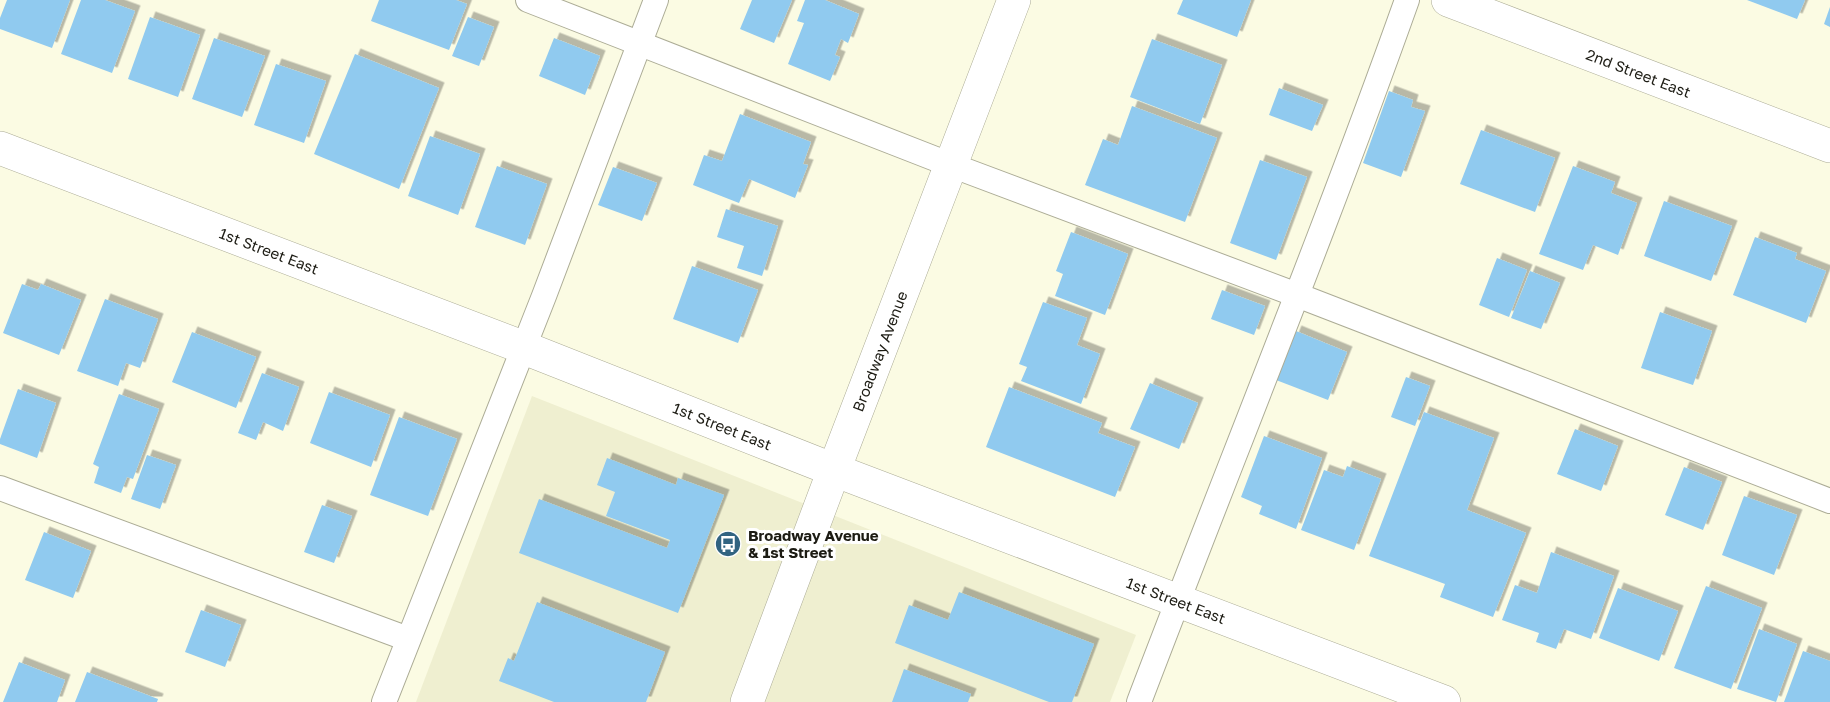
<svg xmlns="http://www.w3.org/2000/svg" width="1830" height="702" font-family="'Golos Text',sans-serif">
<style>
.built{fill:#efefd0}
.building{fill:#90caef;filter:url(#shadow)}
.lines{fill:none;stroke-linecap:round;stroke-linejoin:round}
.service-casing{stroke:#acac96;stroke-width:26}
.minor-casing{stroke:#acac96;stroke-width:34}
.secondary-casing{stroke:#acac96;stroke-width:34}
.service{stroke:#fff;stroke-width:24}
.minor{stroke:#fff;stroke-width:33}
.secondary{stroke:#fff;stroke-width:33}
.labels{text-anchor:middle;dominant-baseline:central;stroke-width:6;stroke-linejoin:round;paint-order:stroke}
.street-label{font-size:15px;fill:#1d1c14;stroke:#fff}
.poi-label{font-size:15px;font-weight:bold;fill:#1d1c14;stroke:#fff;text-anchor:start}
</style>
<defs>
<filter id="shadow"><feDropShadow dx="5.5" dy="-5.5" stdDeviation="0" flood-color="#0004"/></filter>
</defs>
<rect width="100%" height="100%" fill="#fbfbe3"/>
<polygon class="built" points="532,396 1136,635 1110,702 416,702"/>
<g class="building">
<polygon points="7,0 70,0 52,48 0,29 0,18"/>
<polygon points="81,0 105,0 135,11 112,73 61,54"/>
<polygon points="379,0 456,0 467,4 449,50 371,21"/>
<polygon points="752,0 792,0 774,43 740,29"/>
<polygon points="805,0 825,0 859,14 848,43 841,39 835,55 840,57 830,81 788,64 804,23 797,21"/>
<polygon points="1183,0 1251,0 1237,37 1177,14"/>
<polygon points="1747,0 1805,0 1797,19"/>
<polygon points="1830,7 1830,27 1824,24"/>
<polygon points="150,17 200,35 178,97 128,79"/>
<polygon points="468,17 494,27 479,66 452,56"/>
<polygon points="214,38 265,56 242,117 192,99"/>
<polygon points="554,38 600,56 585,95 539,76"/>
<polygon points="1152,39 1222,65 1200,124 1130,97"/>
<polygon points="355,54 439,88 399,189 314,154"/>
<polygon points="276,64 326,81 304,143 254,125"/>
<polygon points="1279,88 1323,105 1312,131 1269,115"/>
<polygon points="1389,91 1413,100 1411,107 1425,111 1401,177 1363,163"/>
<polygon points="1132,106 1217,138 1185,222 1085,185 1103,139 1118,145"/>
<polygon points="740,114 811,142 803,164 808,165 795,198 749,179 739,203 693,185 704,155 722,161"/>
<polygon points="1481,130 1555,158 1535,212 1460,184"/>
<polygon points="430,136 480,154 458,215 408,196"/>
<polygon points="1260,160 1307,177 1276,260 1230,243"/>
<polygon points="497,166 547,184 525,245 475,227"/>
<polygon points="1573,166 1615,182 1611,193 1637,203 1618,255 1593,245 1583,270 1539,254"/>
<polygon points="613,167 657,183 642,221 598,205"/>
<polygon points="1664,201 1732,226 1711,281 1644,256"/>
<polygon points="726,209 778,226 762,276 737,268 744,246 717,237"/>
<polygon points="1071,232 1128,254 1105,315 1055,296 1063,274 1056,271"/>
<polygon points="1755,237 1797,253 1795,259 1826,271 1806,323 1733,295"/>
<polygon points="1497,258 1527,270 1509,317 1479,305"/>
<polygon points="692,266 758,290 738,343 673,319"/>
<polygon points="1530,271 1560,283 1541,329 1511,318"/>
<polygon points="22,284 38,290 41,284 81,300 59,355 3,333"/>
<polygon points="1222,290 1265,306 1254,335 1211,319"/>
<polygon points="105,299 158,319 140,368 126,363 118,386 77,371"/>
<polygon points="1043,302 1087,318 1077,345 1100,354 1081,404 1021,381 1027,367 1019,364"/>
<polygon points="1660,312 1712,331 1693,385 1641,368"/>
<polygon points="1296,331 1347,352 1328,400 1276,380"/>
<polygon points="192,332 256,357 236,408 172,382"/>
<polygon points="262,373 299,387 283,431 263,422 256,440 238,433"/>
<polygon points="1406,377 1430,386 1415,426 1391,417"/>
<polygon points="1150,383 1198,403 1179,449 1130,429"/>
<polygon points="1009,387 1102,423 1098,433 1135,447 1115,497 986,447"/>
<polygon points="18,389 56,403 37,458 0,444 0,439"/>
<polygon points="329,392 390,415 371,467 310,443"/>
<polygon points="119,394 159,409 133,479 127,477 121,493 94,483 99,467 93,464"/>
<polygon points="1424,412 1494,438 1467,510 1526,533 1493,617 1440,597 1445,584 1369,556"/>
<polygon points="399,417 457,439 428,516 370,495"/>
<polygon points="1575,429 1618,446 1601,491 1557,474"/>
<polygon points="1264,436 1322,458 1296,529 1259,514 1262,506 1241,497"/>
<polygon points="147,455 176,465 160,509 131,499"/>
<polygon points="607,458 676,485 678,478 724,495 678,613 519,553 539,499 667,548 670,540 606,516 615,492 597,485"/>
<polygon points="1347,466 1381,479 1354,550 1301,530 1324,470 1343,477"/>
<polygon points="1684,467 1722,482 1703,530 1665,515"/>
<polygon points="1744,496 1797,515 1774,575 1722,555"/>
<polygon points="322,505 352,516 334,563 304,552"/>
<polygon points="44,532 91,551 73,598 25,580"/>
<polygon points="1551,552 1614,576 1591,639 1564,629 1556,649 1536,642 1539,633 1502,620 1515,585 1537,593"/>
<polygon points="1706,586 1762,608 1731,689 1674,668"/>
<polygon points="1618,588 1678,611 1659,661 1599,638"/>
<polygon points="959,592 1094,644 1072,702 1049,702 895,643 909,605 948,620"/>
<polygon points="537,602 665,652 646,702 554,702 499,681 508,658 514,661"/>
<polygon points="201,610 241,625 225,667 185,652"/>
<polygon points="1759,629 1797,644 1776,702 1737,689"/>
<polygon points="1803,651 1830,661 1830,702 1784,702"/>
<polygon points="19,662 65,680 57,702 3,702"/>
<polygon points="904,669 971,694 968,702 892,702"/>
<polygon points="87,672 158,699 157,702 75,702"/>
</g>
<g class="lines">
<g class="service-casing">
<g id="service">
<polyline points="528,0 951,165 1297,295 1830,501"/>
<polyline points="0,488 408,639"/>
<polyline points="384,702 544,296 656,0"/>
<path d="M1139 702C1228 468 1323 236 1407 0"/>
</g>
</g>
<g class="minor-casing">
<g id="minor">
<path id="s1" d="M1448 0 1830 146"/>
<path id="s2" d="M0 148 522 347 834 470 1444 702"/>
</g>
</g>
<g class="secondary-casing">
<g id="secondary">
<path id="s3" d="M747 702 834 470 1014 0"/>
</g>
</g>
<use href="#service" class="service"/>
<use href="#minor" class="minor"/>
<use href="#secondary" class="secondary"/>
</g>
<defs>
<g id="bus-disc" transform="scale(1.35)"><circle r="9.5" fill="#316381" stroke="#fff"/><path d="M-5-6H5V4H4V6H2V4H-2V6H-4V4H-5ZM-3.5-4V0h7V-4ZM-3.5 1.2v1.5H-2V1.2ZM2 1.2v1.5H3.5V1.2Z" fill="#fff"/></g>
</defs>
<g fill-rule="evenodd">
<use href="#bus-disc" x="728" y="544"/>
</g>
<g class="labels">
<g class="street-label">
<text stroke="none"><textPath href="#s1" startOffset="204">2nd Street East</textPath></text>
<text stroke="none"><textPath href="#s2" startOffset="288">1st Street East</textPath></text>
<text stroke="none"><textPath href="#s3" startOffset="375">Broadway Avenue</textPath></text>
<text stroke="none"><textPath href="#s2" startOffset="774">1st Street East</textPath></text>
<text stroke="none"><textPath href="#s2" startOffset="1260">1st Street East</textPath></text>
</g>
<g class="poi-label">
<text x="748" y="535">Broadway Avenue<tspan x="748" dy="17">&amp; 1st Street</tspan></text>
</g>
</g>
</svg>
